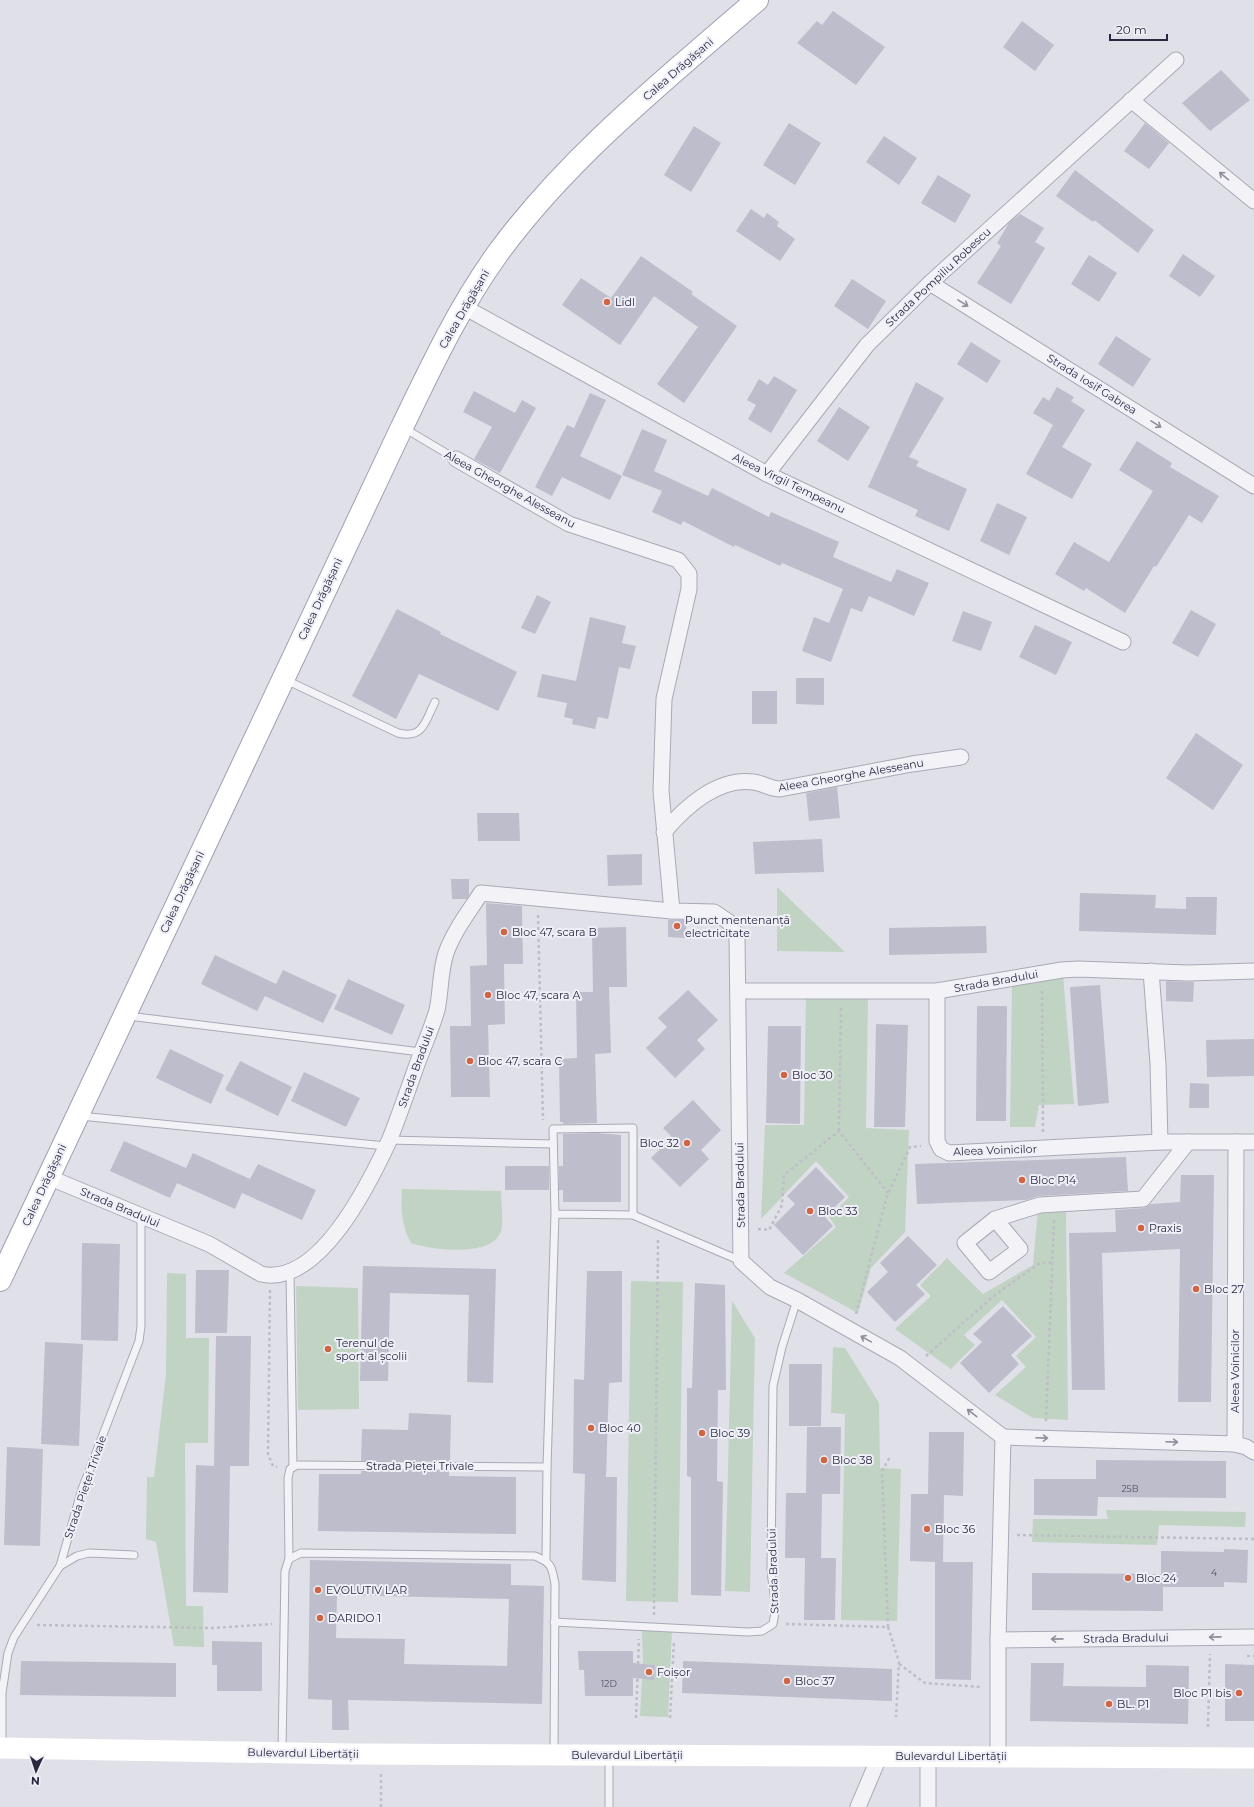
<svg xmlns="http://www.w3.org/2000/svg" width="1254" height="1807" font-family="Montserrat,sans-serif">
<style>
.green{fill:#c1d3c3}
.building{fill:#bdbdcc;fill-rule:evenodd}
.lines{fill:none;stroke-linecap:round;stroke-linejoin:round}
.lane-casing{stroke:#a9a9b7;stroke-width:9}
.street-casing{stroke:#a9a9b7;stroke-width:17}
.primary-casing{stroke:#9f9fb5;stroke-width:24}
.path{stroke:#bebec8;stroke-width:2.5;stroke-dasharray:3 3;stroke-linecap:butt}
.lane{stroke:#f3f3f7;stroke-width:7}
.street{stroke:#f3f3f7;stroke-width:15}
.secondary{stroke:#fff;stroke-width:21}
.primary{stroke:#fff;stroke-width:22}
.oneway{stroke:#8e8e9c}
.poi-dot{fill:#d06543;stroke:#eff0f7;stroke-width:1.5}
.labels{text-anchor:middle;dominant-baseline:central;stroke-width:4;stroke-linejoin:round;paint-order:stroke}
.number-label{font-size:9px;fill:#4e4d64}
.street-label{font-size:11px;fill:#292841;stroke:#eff0f7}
.poi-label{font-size:11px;fill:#292841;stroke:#eff0f7;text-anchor:start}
</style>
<rect width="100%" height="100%" fill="#e0e0e9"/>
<g class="green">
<polygon points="777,887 845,952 777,951"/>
<polygon points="1063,975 1074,1104 1039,1105 1035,1127 1010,1127 1012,983"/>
<polygon points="806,995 868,996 866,1128 909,1130 905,1232 871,1268 858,1313 784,1273 836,1227 829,1217 849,1197 816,1161 761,1219 765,1125 804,1125"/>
<path d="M402 1189 501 1191C501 1202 504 1222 501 1231 493 1258 431 1250 411 1243 401 1224 401 1210 402 1189Z"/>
<polygon points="1038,1209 1066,1209 1068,1420 1033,1418 995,1395 1026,1367 1016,1356 1036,1337 1002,1300 964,1335 975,1345 951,1369 895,1329 931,1296 920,1285 947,1258 983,1294 1033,1265"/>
<polygon points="167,1273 186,1274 186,1338 209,1338 208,1443 185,1443 186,1606 203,1606 204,1647 174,1646 156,1542 146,1539 147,1477 154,1477 166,1374"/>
<polygon points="631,1281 683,1282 678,1602 626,1601"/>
<polygon points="296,1286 358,1288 359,1409 298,1410"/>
<polygon points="732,1301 755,1338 750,1592 725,1591"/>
<polygon points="833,1347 845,1348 879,1403 880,1468 901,1469 897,1621 841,1620 845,1414 831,1413"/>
<polygon points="1106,1510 1246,1512 1245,1527 1159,1525 1157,1545 1032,1542 1033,1519 1108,1519"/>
<polygon points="642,1629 672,1630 668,1717 640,1716 642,1679 654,1679 655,1665 643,1664"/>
</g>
<g class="building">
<polygon points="833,11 885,47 856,85 797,43 817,21 822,25"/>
<polygon points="1022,21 1054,45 1035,71 1003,47"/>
<polygon points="1221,70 1250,100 1210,131 1182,103"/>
<polygon points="789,123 821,143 795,185 763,165"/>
<polygon points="1145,123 1169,143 1149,169 1124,151"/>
<polygon points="694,126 721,143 691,192 664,175"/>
<polygon points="884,136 917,158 899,185 866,162"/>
<polygon points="1075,170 1154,230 1138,253 1094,220 1093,222 1056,196"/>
<polygon points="938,175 971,195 955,223 921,203"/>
<polygon points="751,209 764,218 767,213 779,222 777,226 795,239 780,261 736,231"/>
<polygon points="1020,214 1044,228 1035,242 1045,248 1011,304 977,283 1001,246 997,243 1009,223"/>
<polygon points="1183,254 1215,276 1200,297 1169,276"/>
<polygon points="1089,255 1117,273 1099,302 1071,284"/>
<polygon points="641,256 693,292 691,294 737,326 684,403 657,384 698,327 654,296 620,345 562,305 581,278 611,298"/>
<polygon points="852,279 886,301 868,329 834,306"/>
<polygon points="1116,336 1151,359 1133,387 1098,364"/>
<polygon points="971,342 1001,361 987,383 957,364"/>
<polygon points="774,376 797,390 771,433 748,419 756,405 747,400 759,379 768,385"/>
<polygon points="916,382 944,398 909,457 919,461 916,466 967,489 949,531 915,516 918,510 868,487"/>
<polygon points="1057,387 1074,397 1071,401 1085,410 1062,447 1092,464 1072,499 1026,474 1053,425 1033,413 1043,397 1049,401"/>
<polygon points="474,391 515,413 522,400 536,408 500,473 474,459 492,427 463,412"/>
<polygon points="590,393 606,400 580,456 622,476 610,500 562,477 552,496 535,487 567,425 574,428"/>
<polygon points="839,407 870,427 848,461 817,441"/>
<polygon points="642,429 667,440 654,471 708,496 712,488 769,517 771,512 839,542 833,557 891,582 897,569 929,583 914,616 869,596 862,612 851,608 831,662 802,651 814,617 829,623 843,589 782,563 780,566 735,545 734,547 683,521 681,525 652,512 662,491 622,475"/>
<polygon points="1137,441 1172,463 1170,467 1219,496 1202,523 1189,515 1156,567 1154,566 1125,613 1086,588 1084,591 1055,574 1074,542 1109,562 1153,491 1119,470"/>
<polygon points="997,503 1027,517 1009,555 980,541"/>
<polygon points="537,595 551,602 535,634 521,628"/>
<polygon points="397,609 441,632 440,634 517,672 498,711 419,674 396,719 352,696"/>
<polygon points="1191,610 1216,624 1198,657 1172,643"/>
<polygon points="963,611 992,622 981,651 952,641"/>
<polygon points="590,617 626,626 622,643 636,646 630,669 619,667 608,719 598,717 595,729 572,724 573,719 564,717 567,703 537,697 542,674 576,681"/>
<polygon points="1035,625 1072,642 1056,675 1019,657"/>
<polygon points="796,678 824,678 824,705 796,704"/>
<rect x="752" y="691" width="25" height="33"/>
<polygon points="1196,733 1243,765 1213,810 1166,778"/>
<polygon points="837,787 840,818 809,821 806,793"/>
<polygon points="477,813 519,813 520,841 478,841"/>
<polygon points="822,839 824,872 755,874 753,842"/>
<polygon points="642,854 642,885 608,886 607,855"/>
<polygon points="451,879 469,879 469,895 467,899 452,899"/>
<polygon points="1080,893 1156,895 1155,908 1186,909 1186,897 1217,897 1216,935 1079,931"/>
<polygon points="486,903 522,906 523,964 504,964 505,1024 488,1025 490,1097 451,1097 450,1026 471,1026 470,966 487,965"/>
<polygon points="668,920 686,920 686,938 668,937"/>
<polygon points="986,926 987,953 889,955 889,928"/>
<polygon points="626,927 627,987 609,987 611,1053 595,1054 597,1123 563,1124 563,1122 560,1122 559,1059 577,1058 576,992 593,992 592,928"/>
<polygon points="215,955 276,984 283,970 337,995 323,1023 265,996 257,1011 201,984"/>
<polygon points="348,979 405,1005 392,1035 334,1009"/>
<polygon points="1166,981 1194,982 1193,1002 1166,1001"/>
<polygon points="1100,985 1109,1103 1078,1106 1070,987"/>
<polygon points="688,990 718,1020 697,1040 705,1049 675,1078 646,1048 667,1027 658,1018"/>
<polygon points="977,1006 1007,1006 1006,1121 976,1121"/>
<polygon points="876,1024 908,1025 905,1127 874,1127"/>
<polygon points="768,1026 801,1026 800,1124 766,1123"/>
<polygon points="1254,1039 1254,1076 1207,1077 1206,1040"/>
<polygon points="170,1049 224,1075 211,1104 156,1078"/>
<polygon points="240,1061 292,1087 278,1116 225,1090"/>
<polygon points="304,1072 360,1098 346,1127 291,1101"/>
<polygon points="1190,1083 1209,1084 1209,1108 1189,1108"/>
<polygon points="693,1100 721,1130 701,1150 709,1159 680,1187 651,1158 672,1137 663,1128"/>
<polygon points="597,1133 621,1135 621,1202 563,1202 563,1190 559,1190 559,1166 563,1166 563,1134"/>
<polygon points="124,1141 186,1168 193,1153 250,1179 258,1164 316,1190 302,1220 242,1193 235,1209 177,1183 170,1198 110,1171"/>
<polygon points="1126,1157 1128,1191 1039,1196 1026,1200 917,1204 915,1164"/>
<rect x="505" y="1166" width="44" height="24"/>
<polygon points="816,1167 845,1197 825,1217 833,1226 803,1255 774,1225 795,1204 787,1196"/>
<polygon points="1181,1175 1214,1175 1211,1402 1178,1402 1180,1249 1102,1253 1105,1390 1072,1390 1069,1233 1116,1232 1115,1210 1144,1208 1151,1204 1180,1202"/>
<polygon points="908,1236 937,1265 916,1285 925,1294 895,1322 867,1292 888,1272 880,1263"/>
<polygon points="82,1243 120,1244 118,1341 81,1340"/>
<polygon points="363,1266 496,1269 493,1383 467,1382 469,1295 390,1293 388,1381 360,1381"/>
<polygon points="196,1270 229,1270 227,1333 195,1333"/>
<polygon points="587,1271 622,1271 622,1382 609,1383 606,1477 617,1477 616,1582 582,1580 585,1474 573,1473 574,1379 584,1380"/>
<polygon points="695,1283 725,1285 726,1390 718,1390 717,1481 723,1482 721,1596 691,1595 691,1477 687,1476 687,1388 692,1388"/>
<polygon points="1003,1306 1032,1336 1011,1355 1019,1364 989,1393 960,1363 982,1342 973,1334"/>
<polygon points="216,1336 251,1336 249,1466 230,1466 228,1593 193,1592 196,1465 214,1466"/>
<polygon points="45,1342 83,1344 79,1446 41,1444"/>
<polygon points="789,1364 822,1364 821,1426 789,1426"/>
<polygon points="409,1413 451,1415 450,1461 361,1461 362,1429 408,1430"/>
<polygon points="807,1427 841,1427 840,1494 822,1494 821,1558 836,1558 835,1620 804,1620 805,1558 785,1558 786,1493 806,1493"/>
<polygon points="929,1432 964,1432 963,1496 944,1495 943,1562 973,1562 971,1680 935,1679 935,1562 910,1561 911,1494 928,1494"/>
<polygon points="7,1447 43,1449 40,1546 4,1545"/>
<polygon points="1096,1460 1226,1461 1226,1498 1098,1497 1097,1516 1034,1515 1034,1479 1096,1479"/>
<polygon points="361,1471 449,1471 449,1476 516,1477 516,1534 318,1531 319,1474 361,1474"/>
<polygon points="1224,1549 1248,1550 1247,1583 1224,1582 1224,1587 1163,1587 1163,1611 1032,1610 1032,1573 1161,1574 1161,1551 1224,1552"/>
<path d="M310 1560 511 1564V1585L544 1586 542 1704 348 1700 349 1730H332V1700L308 1699ZM337 1595 509 1599 507 1666 404 1664 405 1639 336 1638Z"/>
<polygon points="212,1641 262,1642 262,1691 217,1691 217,1665 212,1665"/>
<polygon points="578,1651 633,1651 633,1663 655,1665 654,1680 633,1678 633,1696 585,1696 584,1670 579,1670"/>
<polygon points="21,1661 176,1663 176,1697 20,1695"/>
<polygon points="683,1661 892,1669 892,1701 682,1693"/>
<polygon points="1031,1663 1064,1663 1063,1686 1146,1687 1146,1665 1189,1666 1188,1724 1030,1721"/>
<polygon points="1225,1664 1254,1665 1254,1721 1225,1721"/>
</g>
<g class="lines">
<g class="lane-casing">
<g id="lane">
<polyline points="404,428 456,459"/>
<path d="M286 680 398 733C424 739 425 721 435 702"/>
<polyline points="128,1016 421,1052"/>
<polyline points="80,1116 386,1146"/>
<polyline points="389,1140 553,1144"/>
<polyline points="633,1215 741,1261"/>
<polyline points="290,1272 293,1467"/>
<polyline points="547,1467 555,1214 553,1129 633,1128 633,1215 555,1214"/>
<polyline points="289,1559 288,1478 290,1469 297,1465 547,1467 546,1560"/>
<polyline points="60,1566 77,1556 89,1553 134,1555"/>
<path d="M554 1622 748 1632 762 1631 773 1624C778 1602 772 1589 771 1568L773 1386 782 1347 797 1300"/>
<polyline points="2,1747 2,1693 8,1653 14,1637 60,1566 82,1489 139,1341 141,1326 141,1216"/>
<path d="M282 1750 285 1571 289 1559 301 1553 535 1556C552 1563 552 1567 555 1584L554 1754"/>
<polyline points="609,1807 609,1757"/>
</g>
</g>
<g class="street-casing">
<g id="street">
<polyline points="1131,100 1254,201"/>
<polyline points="930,283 1254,486"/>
<polyline points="464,307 767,474 1123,642"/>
<polyline points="456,459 569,524 678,560 689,574 689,589 664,699 661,791 672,911"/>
<polyline points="767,474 867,345 930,283 1176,60"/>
<path d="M664 832C685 807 718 777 753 782 763 783 770 789 780 789L912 764 961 757"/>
<polyline points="1151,971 1158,1064 1160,1142"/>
<polyline points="738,991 937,991 1062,970 1078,969 1188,973 1254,971"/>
<polyline points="937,991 937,1141 941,1149 949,1153 1160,1142 1254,1142"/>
<path d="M48 1177 209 1244 261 1274C319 1287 369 1184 389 1141 398 1119 406 1095 414 1073 421 1052 431 1031 437 1010 441 992 440 971 446 953 454 931 468 913 481 893L672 911 714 912 729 922 737 937 741 1261 770 1287 797 1300 900 1358 1003 1437"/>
<polyline points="995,1219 1020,1249 989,1272 965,1243 995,1219 1040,1205 1143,1199 1188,1142"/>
<polyline points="1003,1437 1235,1444 1246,1447 1254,1452"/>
<polyline points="1235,1444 1236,1142"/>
<polyline points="998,1640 1254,1637"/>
<polyline points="928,1756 928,1807"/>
<polyline points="998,1756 998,1640 1003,1437"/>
<polyline points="858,1807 880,1755"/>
</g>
</g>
<g class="primary-casing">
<path id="primary" d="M0 1280 402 427C431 367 459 307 498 253 569 156 667 78 757 0"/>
</g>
<g class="path">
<polyline points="538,915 543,1120"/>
<polyline points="1042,991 1043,1132"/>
<polyline points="839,1131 841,1007"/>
<polyline points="758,1229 769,1230 782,1205 784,1175 839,1131 888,1193"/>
<polyline points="270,1290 268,1454 273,1466 277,1467"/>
<polyline points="856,1314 887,1196 910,1147 921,1146"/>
<polyline points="926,1356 996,1294 1040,1263 1052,1263"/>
<polyline points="1046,1421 1054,1220"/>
<polyline points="1017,1535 1254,1539"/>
<polyline points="654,1615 658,1240"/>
<polyline points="786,1624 888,1627 899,1662 896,1717"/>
<polyline points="37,1625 213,1628 272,1624"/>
<polyline points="888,1627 882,1471 890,1457"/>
<polyline points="1247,1656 1254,1656"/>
<polyline points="899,1664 925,1683 981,1687"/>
<polyline points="636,1718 639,1639"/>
<polyline points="670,1718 674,1641"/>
<polyline points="1208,1727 1210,1654"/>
<polyline points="381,1774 381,1807"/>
</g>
<use href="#lane" class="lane"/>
<use href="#street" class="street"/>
<polyline class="secondary" points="0,1748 351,1754 1254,1758"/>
<use href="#primary" class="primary"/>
</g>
<defs><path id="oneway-shaft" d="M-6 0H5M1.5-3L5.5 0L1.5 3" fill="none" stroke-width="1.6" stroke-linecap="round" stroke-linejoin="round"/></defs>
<g class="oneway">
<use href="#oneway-shaft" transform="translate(1224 176) rotate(-141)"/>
<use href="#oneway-shaft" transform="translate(963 303) rotate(32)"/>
<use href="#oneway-shaft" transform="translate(1156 424) rotate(32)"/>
<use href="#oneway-shaft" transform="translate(866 1339) rotate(-151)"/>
<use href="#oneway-shaft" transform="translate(972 1413) rotate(-142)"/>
<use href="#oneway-shaft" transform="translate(1042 1438) rotate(2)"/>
<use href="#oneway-shaft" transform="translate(1172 1442) rotate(2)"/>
<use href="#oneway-shaft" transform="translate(1215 1637) rotate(179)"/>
<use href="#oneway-shaft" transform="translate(1057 1639) rotate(179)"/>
</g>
<g class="poi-dot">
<circle cx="607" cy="302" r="4"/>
<circle cx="677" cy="926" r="4"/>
<circle cx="504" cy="932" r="4"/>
<circle cx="488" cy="995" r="4"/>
<circle cx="470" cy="1061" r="4"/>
<circle cx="784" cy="1075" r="4"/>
<circle cx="687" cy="1143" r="4"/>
<circle cx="1022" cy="1180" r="4"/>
<circle cx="810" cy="1211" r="4"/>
<circle cx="1141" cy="1228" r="4"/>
<circle cx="1196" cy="1289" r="4"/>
<circle cx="328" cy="1349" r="4"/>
<circle cx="591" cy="1428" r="4"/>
<circle cx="702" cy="1433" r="4"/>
<circle cx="824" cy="1460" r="4"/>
<circle cx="927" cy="1529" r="4"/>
<circle cx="1128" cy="1578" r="4"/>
<circle cx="318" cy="1590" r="4"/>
<circle cx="320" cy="1618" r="4"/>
<circle cx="649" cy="1672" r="4"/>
<circle cx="787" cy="1681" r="4"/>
<circle cx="1239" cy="1693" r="4"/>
<circle cx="1109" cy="1704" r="4"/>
</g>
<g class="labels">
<g class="number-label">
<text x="1130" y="1488">25B</text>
<text x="1214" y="1572">4</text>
<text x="609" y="1683">12D</text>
</g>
<g class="street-label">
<text transform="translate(678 69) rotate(-41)">Calea Drăgășani</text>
<text transform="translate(938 277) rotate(-43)">Strada Pompiliu Robescu</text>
<text transform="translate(464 309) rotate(-60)">Calea Drăgășani</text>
<text transform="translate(1092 384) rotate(32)">Strada Iosif Gabrea</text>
<text transform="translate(789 483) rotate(26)">Aleea Virgil Tempeanu</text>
<text transform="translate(510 489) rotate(29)">Aleea Gheorghe Alesseanu</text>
<text transform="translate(320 599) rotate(-65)">Calea Drăgășani</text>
<text transform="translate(851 775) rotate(-10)">Aleea Gheorghe Alesseanu</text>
<text transform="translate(182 892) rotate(-65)">Calea Drăgășani</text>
<text transform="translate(996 981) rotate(-10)">Strada Bradului</text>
<text transform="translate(416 1067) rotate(-70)">Strada Bradului</text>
<text transform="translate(995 1150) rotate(-2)">Aleea Voinicilor</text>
<text transform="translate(44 1185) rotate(-65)">Calea Drăgășani</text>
<text transform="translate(740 1185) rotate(-91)">Strada Bradului</text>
<text transform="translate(120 1207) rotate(23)">Strada Bradului</text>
<text transform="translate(1235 1371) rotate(-90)">Aleea Voinicilor</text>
<text x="420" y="1466">Strada Pieței Trivale</text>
<text transform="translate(85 1487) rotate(-71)">Strada Pieței Trivale</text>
<text transform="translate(773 1571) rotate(-92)">Strada Bradului</text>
<text transform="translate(1126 1638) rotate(-1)">Strada Bradului</text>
<text transform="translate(303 1753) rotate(1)">Bulevardul Libertății</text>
<text x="627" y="1755">Bulevardul Libertății</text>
<text x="951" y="1756">Bulevardul Libertății</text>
</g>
<g class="poi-label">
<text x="615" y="302">Lidl</text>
<text x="685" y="920">Punct mentenanță<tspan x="685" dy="13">electricitate</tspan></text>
<text x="512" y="932">Bloc 47, scara B</text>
<text x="496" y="995">Bloc 47, scara A</text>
<text x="478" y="1061">Bloc 47, scara C</text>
<text x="792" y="1075">Bloc 30</text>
<text x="679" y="1143" text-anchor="end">Bloc 32</text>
<text x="1030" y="1180">Bloc P14</text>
<text x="818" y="1211">Bloc 33</text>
<text x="1149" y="1228">Praxis</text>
<text x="1204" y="1289">Bloc 27</text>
<text x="336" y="1343">Terenul de<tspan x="336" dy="13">sport al școlii</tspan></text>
<text x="599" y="1428">Bloc 40</text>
<text x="710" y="1433">Bloc 39</text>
<text x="832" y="1460">Bloc 38</text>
<text x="935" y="1529">Bloc 36</text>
<text x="1136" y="1578">Bloc 24</text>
<text x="326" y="1590">EVOLUTIV LAR</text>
<text x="328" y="1618">DARIDO 1</text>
<text x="657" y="1672">Foișor</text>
<text x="795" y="1681">Bloc 37</text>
<text x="1231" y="1693" text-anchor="end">Bloc P1 bis</text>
<text x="1117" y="1704">BL. P1</text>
</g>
</g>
<g transform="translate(36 1771) rotate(183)" stroke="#eff0f7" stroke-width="3" paint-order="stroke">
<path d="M0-3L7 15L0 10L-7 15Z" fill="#292841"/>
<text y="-6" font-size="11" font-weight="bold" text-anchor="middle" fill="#292841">N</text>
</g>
<path d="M1110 34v6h57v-6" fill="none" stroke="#292841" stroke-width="2"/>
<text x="1116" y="34" font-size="12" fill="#292841" stroke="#eff0f7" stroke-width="3" paint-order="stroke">20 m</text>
</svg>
